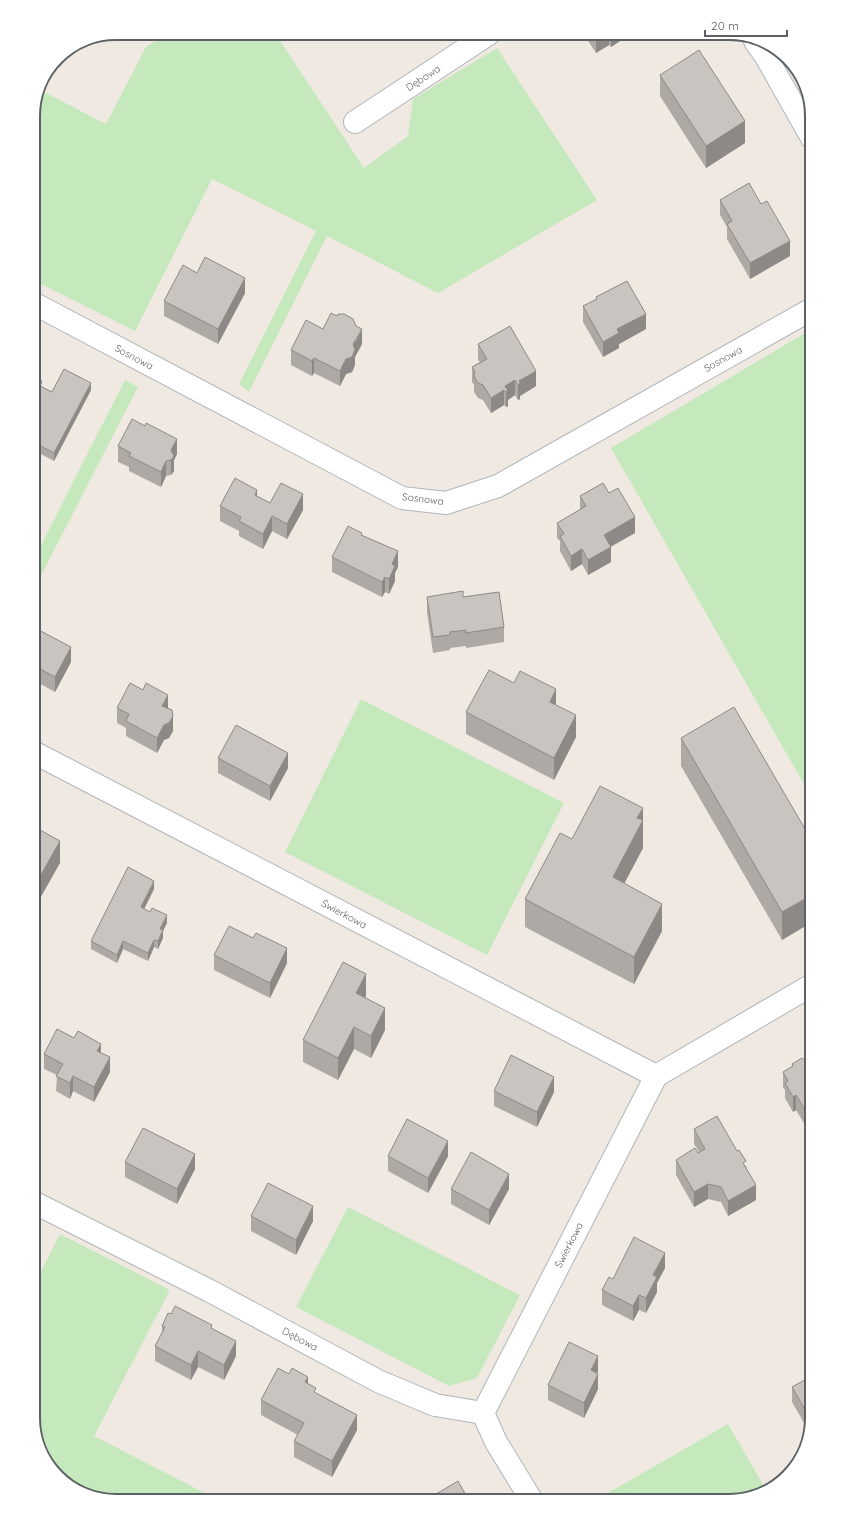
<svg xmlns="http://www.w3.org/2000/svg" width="845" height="1534" font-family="Quicksand,sans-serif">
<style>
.green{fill:#c6e8bd}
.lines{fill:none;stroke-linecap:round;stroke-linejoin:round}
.minor-casing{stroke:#b0b5b9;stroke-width:24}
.minor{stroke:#fff;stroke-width:22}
.wall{fill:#aea9a5}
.shaded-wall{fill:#8d8986}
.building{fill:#cac4c0;stroke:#8d8986}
.labels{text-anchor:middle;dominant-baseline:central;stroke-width:3;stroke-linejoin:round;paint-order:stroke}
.street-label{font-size:10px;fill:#5b6164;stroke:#fff}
.rim{fill:none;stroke:#5b6164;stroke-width:2}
</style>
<rect width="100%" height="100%" fill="#efe9e2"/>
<g class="green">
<polygon points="167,33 275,33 364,168 408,136 413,99 497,48 597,200 438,293 327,236 249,392 239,384 316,231 212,179 135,331 33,280 33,111 38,89 106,124 146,47"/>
<polygon points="812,329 812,798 611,448"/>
<polygon points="125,380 138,387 33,591 33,561"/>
<polygon points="361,699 564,803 487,955 285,852"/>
<polygon points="348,1207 520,1295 477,1378 449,1386 296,1307"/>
<polygon points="60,1234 170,1290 94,1436 220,1501 111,1501 70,1487 39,1450 33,1417 33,1287"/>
<path d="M728 1424 766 1490C745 1507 626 1501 594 1501Z"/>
</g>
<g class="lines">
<g class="minor-casing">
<g id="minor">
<polyline points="755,41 765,55 812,138"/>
<polyline points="355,122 490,33"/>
<polyline points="33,303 402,498 446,503 498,486 812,309"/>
<polyline points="33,752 656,1076 812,985"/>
<polyline points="33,1202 210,1291 378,1381 435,1405 483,1413"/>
<polyline points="483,1413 656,1076"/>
<polyline points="483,1413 496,1442 532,1501"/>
</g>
</g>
<use href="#minor" class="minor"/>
</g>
<g class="wall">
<polygon points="583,33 632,33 611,47 609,45 596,53"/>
<polygon points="660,75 745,143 706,168 660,96"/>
<polygon points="720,200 790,256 750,279 727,239 727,227 720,215"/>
<polygon points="197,273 245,293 218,344 164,316 164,301"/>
<polygon points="596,297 646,329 619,344 619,348 603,357 583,322 583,306 596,299"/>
<polygon points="323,329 362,344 355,357 355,365 352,372 346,374 340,386 314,373 312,376 291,365 291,350"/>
<polygon points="478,344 536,386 520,396 520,399 518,400 515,395 508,400 508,406 506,407 504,405 491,413 483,400 478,398 474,392 474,385 472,382 472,367 480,362 478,360"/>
<polygon points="33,377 42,387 52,392 91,390 54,461 33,450"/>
<polygon points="118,446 177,454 174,460 174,471 171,475 166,476 161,487 129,471 129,467 118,462"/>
<polygon points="609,493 635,533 611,547 611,562 588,575 582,564 571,571 560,551 560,541 557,538 557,523 580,510 580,496"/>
<polygon points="257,496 270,503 303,510 287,539 272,531 263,549 239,536 239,531 220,521 220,506"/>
<polygon points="362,535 398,567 395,573 395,581 389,594 385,592 382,597 332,572 332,557"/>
<polygon points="427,597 463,597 504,627 504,642 466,648 466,646 450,648 450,650 433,653 427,612"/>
<polygon points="33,627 71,662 55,692 33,680"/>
<polygon points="514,683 556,705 576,737 554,780 466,734 466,712"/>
<polygon points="117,708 168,709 173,731 169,738 164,740 157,753 126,736 126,728 117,723"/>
<polygon points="681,738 812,841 812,922 782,940 681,766"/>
<polygon points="218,758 288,768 270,801 218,773"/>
<polygon points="643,820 643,848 624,883 662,931 634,984 525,927 525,899 572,839"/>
<polygon points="154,889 144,909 167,923 163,930 163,938 158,949 154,947 148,961 123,949 117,963 91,949 91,941"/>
<polygon points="214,955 287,963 270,998 214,970"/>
<polygon points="366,996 365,997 385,1030 371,1058 354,1049 338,1080 303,1062 303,1040"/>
<polygon points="101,1053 110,1072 94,1102 73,1091 70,1099 56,1091 57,1075 44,1069 44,1054"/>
<polygon points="812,1055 805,1125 796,1110 793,1112 785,1098 785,1090 783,1087 783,1072 792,1067 792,1064 804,1060"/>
<polygon points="494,1091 554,1092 537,1127 494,1106"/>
<polygon points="694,1129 746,1166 756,1200 728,1216 721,1202 708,1199 694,1207 676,1175 676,1160 699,1152 694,1144"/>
<polygon points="388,1156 448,1156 428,1193 388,1171"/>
<polygon points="125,1162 195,1169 177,1204 125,1177"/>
<polygon points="451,1189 509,1189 489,1225 451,1204"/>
<polygon points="251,1216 313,1221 296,1255 251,1231"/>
<polygon points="665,1268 657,1283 657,1292 646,1313 639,1310 633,1321 602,1305 602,1290 613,1279"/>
<polygon points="162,1326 212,1328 236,1356 224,1380 198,1367 191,1380 155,1361 155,1346 162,1333"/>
<polygon points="598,1371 597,1373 598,1389 584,1418 548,1400 548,1385"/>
<polygon points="308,1384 316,1393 357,1430 332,1477 294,1457 294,1441 298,1435 261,1415 261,1400"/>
<polygon points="792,1387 812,1418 808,1430 792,1402"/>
</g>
<g class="shaded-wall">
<polygon points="604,33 609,33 609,45 596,53 596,38"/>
<polygon points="611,33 632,33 611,47"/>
<polygon points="745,121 745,143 706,168 706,146"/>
<polygon points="790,241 790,256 750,279 750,263"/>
<polygon points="245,278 245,293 218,344 218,329"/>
<polygon points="646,314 646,329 619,344 619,348 603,357 603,342 617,329"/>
<polygon points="362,329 362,344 355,357 355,365 352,372 346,374 340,386 340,371"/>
<polygon points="314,358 314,373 312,376 312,361"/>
<polygon points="536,371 536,386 520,396 520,399 518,400 518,385 519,381"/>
<polygon points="515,380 515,395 508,400 508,406 506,407 506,392 505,386"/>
<polygon points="91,383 91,390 54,461 54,453"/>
<polygon points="504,390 504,405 491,413 491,398"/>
<polygon points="177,439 177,454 174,460 174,471 171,475 171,450"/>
<polygon points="166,461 166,476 161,487 161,472"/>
<polygon points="257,490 257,505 255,495"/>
<polygon points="303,494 303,510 287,539 287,524"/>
<polygon points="272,516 272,531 263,549 263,534"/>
<polygon points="635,517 635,533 604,550 604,535"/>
<polygon points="611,547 611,562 588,575 588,560"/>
<polygon points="582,549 582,564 571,571 571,556"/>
<polygon points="398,551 398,567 395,573 395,581 389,594 389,579 392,564"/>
<polygon points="385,577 385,592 382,597 382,582"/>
<polygon points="71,647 71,662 55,692 55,677"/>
<polygon points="556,689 556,711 550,702"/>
<polygon points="168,695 168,710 162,706"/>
<polygon points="576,715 576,737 554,780 554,758"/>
<polygon points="173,716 173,731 169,738 164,740 157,753 157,738 164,725"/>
<polygon points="288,753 288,768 270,801 270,786"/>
<polygon points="643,808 643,848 613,905 613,877 637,818"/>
<polygon points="38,810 38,832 33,841 33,819"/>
<polygon points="60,841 60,863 33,911 33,889"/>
<polygon points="154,881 154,889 141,915 141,907"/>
<polygon points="812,895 812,922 782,940 782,912"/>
<polygon points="662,904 662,931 634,984 634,957"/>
<polygon points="167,915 167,923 160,937 160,929"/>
<polygon points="163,930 163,938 158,949 158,941"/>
<polygon points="154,940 154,947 148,961 148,953"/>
<polygon points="123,941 123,949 117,963 117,955"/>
<polygon points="287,948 287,963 270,998 270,983"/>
<polygon points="366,974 366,996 356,1015 356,993"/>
<polygon points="385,1008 385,1030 371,1058 371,1036"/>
<polygon points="354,1027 354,1049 338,1080 338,1058"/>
<polygon points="101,1044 101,1059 97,1051"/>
<polygon points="110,1057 110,1072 94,1102 94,1087"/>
<polygon points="73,1076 73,1091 70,1099 70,1083"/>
<polygon points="554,1077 554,1092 537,1127 537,1112"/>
<polygon points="796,1095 796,1110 793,1112 793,1097"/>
<polygon points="812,1106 812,1121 805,1125 805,1110"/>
<polygon points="448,1141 448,1156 428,1193 428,1178"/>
<polygon points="195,1154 195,1169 177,1204 177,1189"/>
<polygon points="509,1174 509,1189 489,1225 489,1210"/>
<polygon points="708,1184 708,1199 694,1207 694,1192"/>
<polygon points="756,1185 756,1200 728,1216 728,1201"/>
<polygon points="313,1206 313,1221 296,1255 296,1240"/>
<polygon points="665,1253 665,1268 657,1283 657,1292 646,1313 646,1298 653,1275"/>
<polygon points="639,1295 639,1310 633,1321 633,1306"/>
<polygon points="236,1341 236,1356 224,1380 224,1365"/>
<polygon points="198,1351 198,1367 191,1380 191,1365"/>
<polygon points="598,1356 598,1371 591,1385 591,1370"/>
<polygon points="598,1374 598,1389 584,1418 584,1403"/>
<polygon points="308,1377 308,1392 305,1382"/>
<polygon points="357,1415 357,1430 332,1477 332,1461"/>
</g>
<g class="building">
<polygon points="593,33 604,33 596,38"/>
<polygon points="699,50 745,121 706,146 660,75"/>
<polygon points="749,183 761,204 767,201 790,241 750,263 727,224 732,221 720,200"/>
<polygon points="205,257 245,278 218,329 164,301 183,265 197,273"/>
<polygon points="627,281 646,314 617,329 619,333 603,342 583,306 597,299 596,297"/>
<polygon points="331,313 337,316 338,314 344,314 353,319 356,326 362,329 353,344 355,350 352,357 346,359 340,371 314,358 312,361 291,350 306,320 323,329"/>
<polygon points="510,326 536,371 519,381 520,383 518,385 515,380 505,386 508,391 506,392 504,390 491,398 483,385 478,383 474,376 475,372 472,367 487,359 478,344"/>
<polygon points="64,369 91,383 54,453 33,442 33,377 42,381 40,386 52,392"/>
<polygon points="132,419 145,426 146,423 177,439 171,450 174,456 171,460 166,461 161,472 129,456 131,453 118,446"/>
<polygon points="235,478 257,490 255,495 270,503 281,483 303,494 287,524 272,516 263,534 239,521 241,517 220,506"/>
<polygon points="603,483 609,493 618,488 635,517 604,535 611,547 588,560 582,549 571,556 560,536 564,534 557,523 586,506 580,496"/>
<polygon points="348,526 362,533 361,535 398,551 392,564 395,566 389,579 385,577 382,582 332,557"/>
<polygon points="463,591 463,597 499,592 504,627 466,633 466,630 450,632 450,635 433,637 427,597"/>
<polygon points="33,627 71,647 55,677 33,665"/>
<polygon points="489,670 514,683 520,671 556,689 550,702 576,715 554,758 466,712"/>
<polygon points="130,683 143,690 146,683 168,695 162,706 172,710 173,716 169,723 164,725 157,738 126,721 129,714 117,708"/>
<polygon points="734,707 812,841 812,895 782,912 681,738"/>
<polygon points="236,725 288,753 270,786 218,758"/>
<polygon points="600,786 643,808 637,818 643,820 613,877 662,904 634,957 525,899 560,833 572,839"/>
<polygon points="33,807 38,810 33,819"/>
<polygon points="33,826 60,841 33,889"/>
<polygon points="128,867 154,881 141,907 150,912 152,908 167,915 160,929 163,930 158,941 154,940 148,953 123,941 117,955 91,941"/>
<polygon points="229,926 253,938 256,933 287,948 270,983 214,955"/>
<polygon points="343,962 366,974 356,993 385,1008 371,1036 354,1027 338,1058 303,1040"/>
<polygon points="57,1029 74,1038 78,1031 101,1044 97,1051 110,1057 94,1087 73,1076 70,1083 56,1076 63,1064 44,1054"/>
<polygon points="511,1055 554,1077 537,1112 494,1091"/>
<polygon points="812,1055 812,1106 805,1110 796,1095 793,1097 785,1083 788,1081 783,1072 793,1066 792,1064 802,1058 804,1060"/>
<polygon points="717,1116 737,1151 739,1150 746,1161 743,1163 756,1185 728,1201 721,1187 708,1184 694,1192 676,1160 695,1148 698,1153 705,1149 694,1129"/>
<polygon points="407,1119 448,1141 428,1178 388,1156"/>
<polygon points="143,1128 195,1154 177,1189 125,1162"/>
<polygon points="471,1152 509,1174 489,1210 451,1189"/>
<polygon points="268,1183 313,1206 296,1240 251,1216"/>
<polygon points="634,1237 665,1253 653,1275 657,1277 646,1298 639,1295 633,1306 602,1290 609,1277 613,1279"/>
<polygon points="175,1306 212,1325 211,1328 236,1341 224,1365 198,1351 191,1365 155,1346 165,1327 162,1326 168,1313 171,1314"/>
<polygon points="569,1342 598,1356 591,1370 598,1374 584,1403 548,1385"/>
<polygon points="278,1368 289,1374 292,1368 308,1377 305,1382 316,1388 314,1392 357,1415 332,1461 294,1441 304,1423 261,1400"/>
<polygon points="812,1376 812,1418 811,1420 792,1387"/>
<polygon points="458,1481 469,1501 426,1501 426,1500"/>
</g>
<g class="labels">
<g class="street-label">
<text transform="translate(423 78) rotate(-33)">Dębowa</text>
<text transform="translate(134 357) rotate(28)">Sosnowa</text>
<text transform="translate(723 359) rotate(-29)">Sosnowa</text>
<text transform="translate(423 499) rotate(7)">Sosnowa</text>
<text transform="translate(344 914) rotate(28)">Świerkowa</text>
<text transform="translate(569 1245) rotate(-63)">Świerkowa</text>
<text transform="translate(300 1339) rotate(28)">Dębowa</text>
</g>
</g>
<path d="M0 0H845V1534H0ZM116 40H729A76 76 0 0 1 805 116V1418A76 76 0 0 1 729 1494H116A76 76 0 0 1 40 1418V116A76 76 0 0 1 116 40Z" fill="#fff" fill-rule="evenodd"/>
<path class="rim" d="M116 40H729A76 76 0 0 1 805 116V1418A76 76 0 0 1 729 1494H116A76 76 0 0 1 40 1418V116A76 76 0 0 1 116 40Z"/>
<path d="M705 30v6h82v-6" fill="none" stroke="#5b6164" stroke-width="2"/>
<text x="711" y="30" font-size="12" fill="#5b6164" stroke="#ffffff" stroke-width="3" paint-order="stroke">20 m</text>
</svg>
